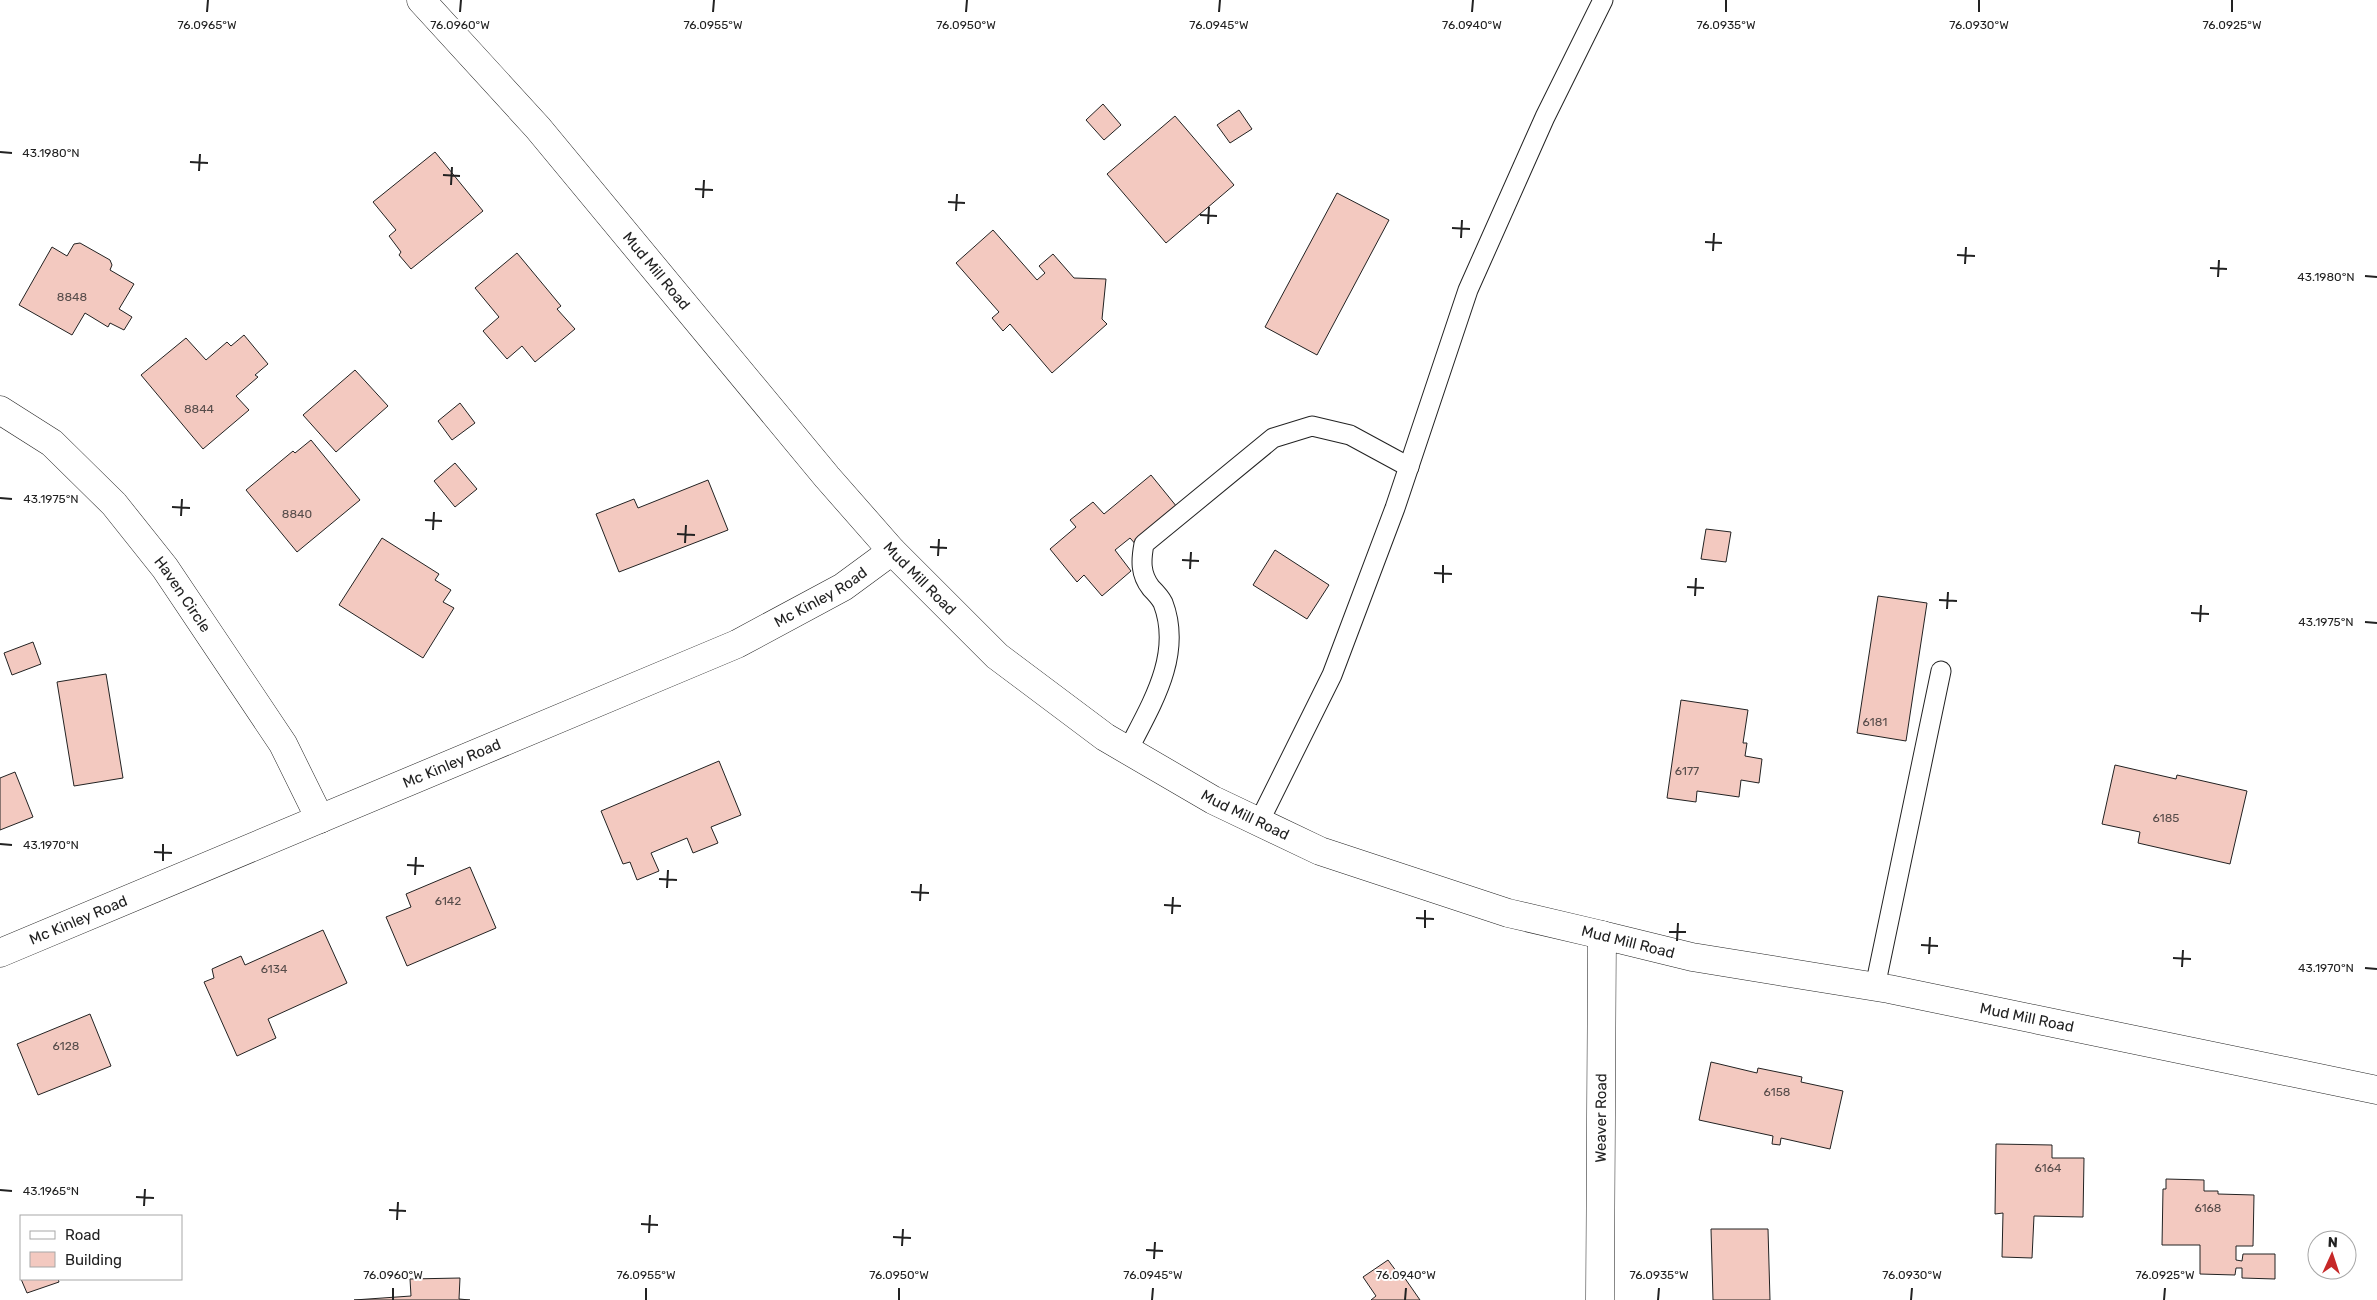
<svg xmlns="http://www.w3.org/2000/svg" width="2377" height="1300" font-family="Rubik,sans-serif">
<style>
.building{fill:#f3c9c0;stroke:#222}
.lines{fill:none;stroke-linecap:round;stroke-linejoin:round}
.lane-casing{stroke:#222;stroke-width:21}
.street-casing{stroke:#222;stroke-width:29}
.secondary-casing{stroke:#222;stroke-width:29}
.lane{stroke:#fff;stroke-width:19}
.street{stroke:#fff;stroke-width:28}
.secondary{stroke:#fff;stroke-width:28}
.ticks{fill:none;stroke:#222;stroke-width:2}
.labels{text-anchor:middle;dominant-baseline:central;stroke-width:4;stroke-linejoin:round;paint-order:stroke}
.number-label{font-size:12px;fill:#564c4a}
.street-label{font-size:15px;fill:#222;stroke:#fff}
.ticks-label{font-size:12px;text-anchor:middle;fill:#222;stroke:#fff;stroke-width:4;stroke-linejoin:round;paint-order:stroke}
</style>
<rect width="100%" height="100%" fill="#fff"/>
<g class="building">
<polygon points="1103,104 1121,125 1104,140 1086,120"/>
<polygon points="1239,110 1252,129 1230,143 1217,125"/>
<polygon points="1175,116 1234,185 1166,243 1107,174"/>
<polygon points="435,152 483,211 411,269 399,255 401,252 389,236 396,230 373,202"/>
<polygon points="1337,193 1389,220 1317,355 1265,327"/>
<polygon points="993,230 1037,280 1045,273 1039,266 1053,254 1074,278 1106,279 1102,319 1107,324 1052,373 1010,324 1003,331 992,318 999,312 956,263"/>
<polygon points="80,243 110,260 112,265 110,270 134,284 119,309 132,317 124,330 110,323 108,327 85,313 72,335 19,305 52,247 67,256 74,244"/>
<polygon points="517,253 561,306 557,309 575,329 535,362 522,346 507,359 483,331 499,317 475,288"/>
<polygon points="244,335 268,364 255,375 258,377 236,396 249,410 203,449 141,375 186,338 206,360 227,342 231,346"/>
<polygon points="355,370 388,406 336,452 303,415"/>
<polygon points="460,403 475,423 452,440 438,421"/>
<polygon points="311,440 360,500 297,552 246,490 293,451 295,453"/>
<polygon points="455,463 477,489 455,507 434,481"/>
<polygon points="1151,475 1177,507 1138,547 1130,538 1115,550 1131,571 1102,596 1084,575 1077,582 1050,549 1076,527 1070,520 1093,502 1104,514"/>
<polygon points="708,480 728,530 619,572 596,514 634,499 638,508"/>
<polygon points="1706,529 1731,532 1726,562 1701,559"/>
<polygon points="382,538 439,574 435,580 451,590 443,602 454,608 423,658 339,605"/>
<polygon points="1275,550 1329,585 1307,619 1253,585"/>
<polygon points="1878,596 1927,603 1906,741 1857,733"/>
<polygon points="33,642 41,664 12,675 4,653"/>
<polygon points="106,674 123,778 74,786 57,682"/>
<polygon points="1681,700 1748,710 1743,743 1747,743 1745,756 1762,759 1759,783 1741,780 1739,797 1697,791 1696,802 1667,798"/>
<polygon points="719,761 741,815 711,827 718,843 693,853 687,838 651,853 659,871 637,880 630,862 623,864 601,811"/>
<polygon points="2115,765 2176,779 2177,775 2247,791 2230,864 2138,843 2140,832 2102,824"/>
<polygon points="15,772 33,817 0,830 0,778"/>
<polygon points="470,867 496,928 407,966 386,917 411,907 406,894"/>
<polygon points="323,930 347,983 268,1019 276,1038 237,1056 204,982 214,978 212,969 241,956 245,965"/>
<polygon points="90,1014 111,1066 38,1095 17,1044"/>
<polygon points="1711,1062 1757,1073 1758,1068 1802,1077 1801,1082 1843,1091 1830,1149 1781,1138 1780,1145 1772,1144 1773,1136 1699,1120"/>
<polygon points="1996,1144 2052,1145 2052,1158 2084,1158 2083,1217 2034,1216 2032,1258 2002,1257 2003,1213 1995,1214"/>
<polygon points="2166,1179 2204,1180 2204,1191 2218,1191 2218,1194 2254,1195 2253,1246 2236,1246 2236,1260 2242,1261 2243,1254 2275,1254 2275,1279 2242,1278 2242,1268 2236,1268 2235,1275 2200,1274 2200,1245 2162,1245 2163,1189 2166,1189"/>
<polygon points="1711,1229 1768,1229 1770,1300 1713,1300"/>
<polygon points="1388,1260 1402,1279 1404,1277 1420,1300 1371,1300 1376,1296 1363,1277"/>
<polygon points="460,1278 459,1299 470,1300 354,1300 411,1296 410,1279"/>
<polygon points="21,1279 58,1279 59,1282 27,1293"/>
</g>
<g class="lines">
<g class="lane-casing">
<g id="lane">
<path d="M1128 750C1151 705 1183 655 1163 603 1160 597 1155 592 1151 588 1140 574 1141 560 1144 544L1273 438 1312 426 1350 435 1409 467"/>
<polyline points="1259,822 1332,675 1395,508 1468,290 1545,117 1603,0"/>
<polyline points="1875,987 1941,671"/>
</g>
</g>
<g class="street-casing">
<g id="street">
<path id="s1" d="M0 410 52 443 114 504 165 568 283 744 320 819"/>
<path id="s2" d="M0 953 737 644 843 587 892 551"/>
<path id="s3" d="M1600 1300 1602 935 1692 957 1889 989 2377 1090"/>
</g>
</g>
<g class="secondary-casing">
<g id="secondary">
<path id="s4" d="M421 0 538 128 827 477 892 551 997 656 1105 737 1213 800 1320 851 1508 913 1602 935"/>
</g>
</g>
<use href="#lane" class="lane"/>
<use href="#street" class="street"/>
<use href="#secondary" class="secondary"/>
</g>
<path class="ticks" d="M207 12 208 0M460 12 461 0M713 12 714 0M966 12 967 0M1219 12 1220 0M1472 12 1473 0M1726 12V0M1979 12V0M2232 12V0M0 152 12 153M190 162 208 163M199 171 200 154M443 175 460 176M451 185 452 167M695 189 713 190M703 198 704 180M948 202 965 203M956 211 957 194M1200 215 1217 216M1208 224 1209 207M1452 228 1470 229M1461 238 1462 220M1705 242 1722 243M1713 251 1714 233M1957 255 1975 256M1965 264 1966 247M2210 268 2227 269M2365 276 2377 277M2218 277 2219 260M0 498 12 499M172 507 190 508M181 516 182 499M425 520 442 521M433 530 434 512M677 534 695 535M685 543 686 525M930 547 947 548M938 556 939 539M1182 560 1199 561M1190 569 1191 552M1434 573 1452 574M1443 583V565M1687 587 1704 588M1695 596 1696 578M1939 600 1957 601M1947 609 1948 592M2191 613 2209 614M2200 622 2201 605M2365 622 2377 623M0 844 12 845M154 852 172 853M163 861V844M407 865 424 866M415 875 416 857M659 879 677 880M667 888 668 870M911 892 929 893M920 901 921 884M1164 905 1181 906M1172 914 1173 897M1416 918 1434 919M1425 928V910M1669 932H1686M1677 941 1678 923M1921 945 1938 946M1929 954 1930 937M2173 958 2191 959M2182 967 2183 950M2365 968 2377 969M0 1190 12 1191M136 1197 154 1198M144 1206 145 1189M389 1210 406 1211M397 1220 398 1202M641 1224 658 1225M649 1233 650 1215M893 1237 911 1238M902 1246 903 1229M1146 1250 1163 1251M1154 1259 1155 1242M393 1300V1288M646 1300V1288M899 1300V1288M1152 1300 1153 1288M1405 1300 1406 1288M1658 1300 1659 1288M1911 1300 1912 1288M2164 1300 2165 1288"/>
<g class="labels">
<g class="number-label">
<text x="72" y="297">8848</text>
<text x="199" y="409">8844</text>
<text x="297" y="514">8840</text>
<text x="1875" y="722">6181</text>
<text x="1687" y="771">6177</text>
<text x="2166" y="818">6185</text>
<text x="448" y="901">6142</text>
<text x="274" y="969">6134</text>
<text x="66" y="1046">6128</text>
<text x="1777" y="1092">6158</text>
<text x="2048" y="1168">6164</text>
<text x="2208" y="1208">6168</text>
</g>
<g class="street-label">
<text stroke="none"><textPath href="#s4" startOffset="359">Mud Mill Road</textPath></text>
<text stroke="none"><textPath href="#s4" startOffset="764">Mud Mill Road</textPath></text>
<text stroke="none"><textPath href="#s1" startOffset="262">Haven Circle</textPath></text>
<text stroke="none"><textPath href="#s2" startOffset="895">Mc Kinley Road</textPath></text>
<text stroke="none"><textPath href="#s2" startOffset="490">Mc Kinley Road</textPath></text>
<text stroke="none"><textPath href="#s4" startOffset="1169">Mud Mill Road</textPath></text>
<text stroke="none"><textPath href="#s2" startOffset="85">Mc Kinley Road</textPath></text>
<text transform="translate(1628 942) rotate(14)">Mud Mill Road</text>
<text stroke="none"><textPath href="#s3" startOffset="798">Mud Mill Road</textPath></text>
<text stroke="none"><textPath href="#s3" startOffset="182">Weaver Road</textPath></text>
</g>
</g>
<g class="ticks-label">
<text x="1472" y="29">76.0940°W</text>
<text x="1726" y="29">76.0935°W</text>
<text x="1979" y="29">76.0930°W</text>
<text x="207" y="29">76.0965°W</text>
<text x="460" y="29">76.0960°W</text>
<text x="713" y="29">76.0955°W</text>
<text x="966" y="29">76.0950°W</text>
<text x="1219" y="29">76.0945°W</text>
<text x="2232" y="29">76.0925°W</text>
<text x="51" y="157">43.1980°N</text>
<text x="2326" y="281">43.1980°N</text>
<text x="51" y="503">43.1975°N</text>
<text x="2326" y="626">43.1975°N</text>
<text x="51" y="849">43.1970°N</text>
<text x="2326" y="972">43.1970°N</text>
<text x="51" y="1195">43.1965°N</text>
<text x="393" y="1279">76.0960°W</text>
<text x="646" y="1279">76.0955°W</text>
<text x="899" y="1279">76.0950°W</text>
<text x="1153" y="1279">76.0945°W</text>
<text x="1406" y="1279">76.0940°W</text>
<text x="1659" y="1279">76.0935°W</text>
<text x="1912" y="1279">76.0930°W</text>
<text x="2165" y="1279">76.0925°W</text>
</g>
<rect x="20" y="1215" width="162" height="65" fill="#ffffff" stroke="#a7a7a7"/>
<rect x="30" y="1231" width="25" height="8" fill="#ffffff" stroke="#a7a7a7"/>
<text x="65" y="1240" font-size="15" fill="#222222">Road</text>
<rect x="30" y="1252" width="25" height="15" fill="#f3c9c0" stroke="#a7a7a7"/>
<text x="65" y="1265" font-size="15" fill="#222222">Building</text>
<g transform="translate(2332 1255) rotate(3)"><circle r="24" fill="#ffffff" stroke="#a7a7a7"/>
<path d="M0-4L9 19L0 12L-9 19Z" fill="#c62828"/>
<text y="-8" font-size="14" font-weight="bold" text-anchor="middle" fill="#222222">N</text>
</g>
</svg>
